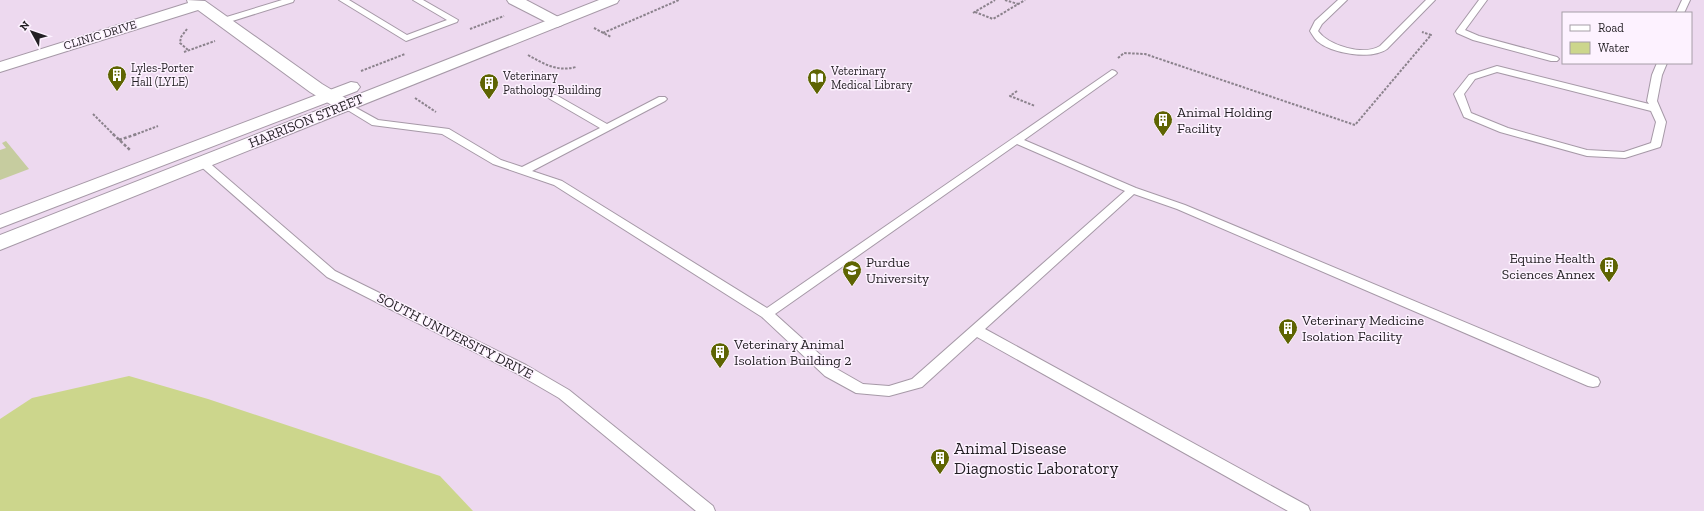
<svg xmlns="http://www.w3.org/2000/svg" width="1704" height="511" font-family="'Zilla Slab',serif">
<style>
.built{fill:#edd9ef;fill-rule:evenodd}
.green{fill:#c6cc9f}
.water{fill:#ccd68c}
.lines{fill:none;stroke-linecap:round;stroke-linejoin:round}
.lane-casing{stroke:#a699a7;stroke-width:2}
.street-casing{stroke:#a699a7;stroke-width:2}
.secondary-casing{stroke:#a699a7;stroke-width:2}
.path-far1{stroke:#8b828c;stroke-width:2;stroke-dasharray:2.5 1.5;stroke-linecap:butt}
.path{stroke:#8b828c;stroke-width:2.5;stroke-dasharray:3 2;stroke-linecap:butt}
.lane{fill:#fff;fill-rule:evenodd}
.street{fill:#fff;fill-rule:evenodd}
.secondary{fill:#fff;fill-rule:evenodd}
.labels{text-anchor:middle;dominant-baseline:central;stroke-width:3;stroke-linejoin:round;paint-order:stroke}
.far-street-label{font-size:12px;fill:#231f24;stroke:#fdf2ff}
.far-poi-label{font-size:12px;fill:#231f24;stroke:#fdf2ff;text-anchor:start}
.poi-label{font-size:14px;fill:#231f24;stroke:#fdf2ff;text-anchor:start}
.street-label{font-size:14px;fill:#231f24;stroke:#fdf2ff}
.near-poi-label{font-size:17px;fill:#231f24;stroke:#fdf2ff;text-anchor:start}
</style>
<rect width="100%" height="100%" fill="#f2e4f4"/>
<path class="built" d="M0 0H1704V511H0ZM1563 13H1691V63H1563Z"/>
<polygon class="green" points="6,141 29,169 0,180 0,150 6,148 2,143"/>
<polygon class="water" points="129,376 208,399 440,476 473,511 0,511 0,419 32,398"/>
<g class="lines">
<g class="lane-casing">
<g id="lane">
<polygon points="282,0 294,0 293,2 226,23 223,24 219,21 220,19"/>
<polygon points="339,0 349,0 407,35 447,20 413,0 423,0 458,20 457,22 406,41"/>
<path d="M1338 0H1347L1322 24 1318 31C1329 46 1364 56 1380 46L1426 0H1435L1387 49C1372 60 1332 54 1317 41 1314 38 1312 34 1310 31L1315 21Z"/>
<polygon points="1479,0 1487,0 1465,30 1479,36 1557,57 1559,59 1557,61 1551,61 1473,40 1457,33 1456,31"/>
<polygon points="1682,0 1690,0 1684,13 1676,13"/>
<path d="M1657 63H1667L1662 75 1657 101 1666 122 1661 145 1660 147 1625 158 1587 156 1500 132 1464 117 1454 94 1469 75 1497 66 1649 104 1647 101 1652 75ZM1497 72 1651 111 1656 122 1651 143 1624 152 1587 150 1508 128 1471 113 1464 94 1475 79Z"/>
<path d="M1112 70 1115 71 1117 73 1115 75 1024 140 1136 188 1185 205 1598 378 1600 382 1598 386 1593 387 1588 386 1177 209 1134 194 985 329 1308 506 1310 511H1288L977 337 922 387 889 396 856 393 825 376 762 317 554 185 493 164 442 134 372 125 341 106 346 103 349 104 378 120 449 129 501 160 522 167 600 128 550 99 548 97 550 95H556L607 124 659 97H665L667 99 665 101 532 171 562 181 767 308ZM1017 144 1125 191 912 379 889 386 863 384 835 368 775 314Z"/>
<polygon points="202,159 206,160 335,271 526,365 569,390 713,506 715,511 696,511 559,398 516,373 327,277 198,164 197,162"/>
</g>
</g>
<g class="street-casing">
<g id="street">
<polygon points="187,0 205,1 322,84 352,102 355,106 352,110 346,111 340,110 310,92 198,10 0,72 0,62 188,3"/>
<polygon points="507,0 526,0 562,19 565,22 562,25 557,27 552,25 509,3"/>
</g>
</g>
<g class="secondary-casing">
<g id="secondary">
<polygon points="599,0 619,0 617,3 0,250 0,235"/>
<polygon points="351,82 357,83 360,87 357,91 0,228 0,215"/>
</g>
</g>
<g class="path-far1">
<polyline points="1005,0 1018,4"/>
<polyline points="975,12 993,19 1025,0"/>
<polyline points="973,13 995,0"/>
<polyline points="594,28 611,37"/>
<polyline points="187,29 181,37 180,43 188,50"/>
<polyline points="470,29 504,16"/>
<polyline points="603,33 679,0"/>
<polyline points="184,52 215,41"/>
<path d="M528 55C544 64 557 72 576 67"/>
<polyline points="1118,58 1124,53 1145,54 1355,125 1431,35 1422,32"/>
<polyline points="361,71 405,54"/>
<polyline points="1017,91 1010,96 1035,106"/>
<polyline points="415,98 436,112"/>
<polyline points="93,114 114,135"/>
<polyline points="134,135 158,126"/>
</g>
<g class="path">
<polyline points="113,134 130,150"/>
<polyline points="119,140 137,134"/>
</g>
<use href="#lane" class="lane"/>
<use href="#street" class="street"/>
<use href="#secondary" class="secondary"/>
</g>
<defs>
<g id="building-pin" transform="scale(1)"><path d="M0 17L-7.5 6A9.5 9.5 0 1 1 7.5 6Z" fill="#5e6402" stroke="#fdf2ff"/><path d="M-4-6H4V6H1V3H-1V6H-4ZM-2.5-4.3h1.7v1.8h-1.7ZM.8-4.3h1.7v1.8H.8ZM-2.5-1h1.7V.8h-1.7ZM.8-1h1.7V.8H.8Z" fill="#fff"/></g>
<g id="library-pin" transform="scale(1)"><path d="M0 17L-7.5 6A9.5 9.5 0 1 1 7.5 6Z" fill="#5e6402" stroke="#fdf2ff"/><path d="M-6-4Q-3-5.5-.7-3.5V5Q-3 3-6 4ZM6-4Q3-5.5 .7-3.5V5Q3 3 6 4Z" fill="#fff"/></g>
<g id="university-pin" transform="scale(1)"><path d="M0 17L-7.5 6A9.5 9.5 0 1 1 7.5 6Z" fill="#5e6402" stroke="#fdf2ff"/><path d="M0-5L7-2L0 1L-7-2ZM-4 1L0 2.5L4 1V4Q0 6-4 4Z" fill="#fff"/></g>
</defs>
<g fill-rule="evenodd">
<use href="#building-pin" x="117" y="75"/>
<use href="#library-pin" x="817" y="78"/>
<use href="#building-pin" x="489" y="83"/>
<use href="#building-pin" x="1163" y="120"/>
<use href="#building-pin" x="1609" y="266"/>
<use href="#university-pin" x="852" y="270"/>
<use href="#building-pin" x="1288" y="328"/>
<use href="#building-pin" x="720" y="352"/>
<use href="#building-pin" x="940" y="458"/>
</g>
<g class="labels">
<g class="far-street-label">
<text transform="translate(100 35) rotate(-17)">CLINIC DRIVE</text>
</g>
<g class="far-poi-label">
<text x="131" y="68">Lyles-Porter<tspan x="131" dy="14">Hall (LYLE)</tspan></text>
<text x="831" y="71">Veterinary<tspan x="831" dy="14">Medical Library</tspan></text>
<text x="503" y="76">Veterinary<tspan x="503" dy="14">Pathology Building</tspan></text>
</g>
<g class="poi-label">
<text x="1177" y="112">Animal Holding<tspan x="1177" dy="16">Facility</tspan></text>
<text x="1595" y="258" text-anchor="end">Equine Health<tspan x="1595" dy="16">Sciences Annex</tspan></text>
<text x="866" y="262">Purdue<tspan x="866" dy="16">University</tspan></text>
<text x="1302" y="320">Veterinary Medicine<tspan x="1302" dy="16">Isolation Facility</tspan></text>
<text x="734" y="344">Veterinary Animal<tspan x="734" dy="16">Isolation Building 2</tspan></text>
</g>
<g class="street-label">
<text transform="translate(306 121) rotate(-22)">HARRISON STREET</text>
<text transform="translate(455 336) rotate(27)">SOUTH UNIVERSITY DRIVE</text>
</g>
<g class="near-poi-label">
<text x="954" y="448">Animal Disease<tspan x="954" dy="20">Diagnostic Laboratory</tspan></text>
</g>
</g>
<rect x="1562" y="12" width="130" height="52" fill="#fdf2ff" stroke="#a69ea7"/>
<rect x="1570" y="25" width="20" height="6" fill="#ffffff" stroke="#a69ea7"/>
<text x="1598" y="32" font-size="12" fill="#231f24">Road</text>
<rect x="1570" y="42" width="20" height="12" fill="#ccd68c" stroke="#a69ea7"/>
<text x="1598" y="52" font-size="12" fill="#231f24">Water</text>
<g transform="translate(32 32) rotate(310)" stroke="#fdf2ff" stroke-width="3" paint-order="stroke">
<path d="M0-3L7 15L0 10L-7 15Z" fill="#231f24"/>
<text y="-6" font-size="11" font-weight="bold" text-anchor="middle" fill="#231f24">N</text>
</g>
</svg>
